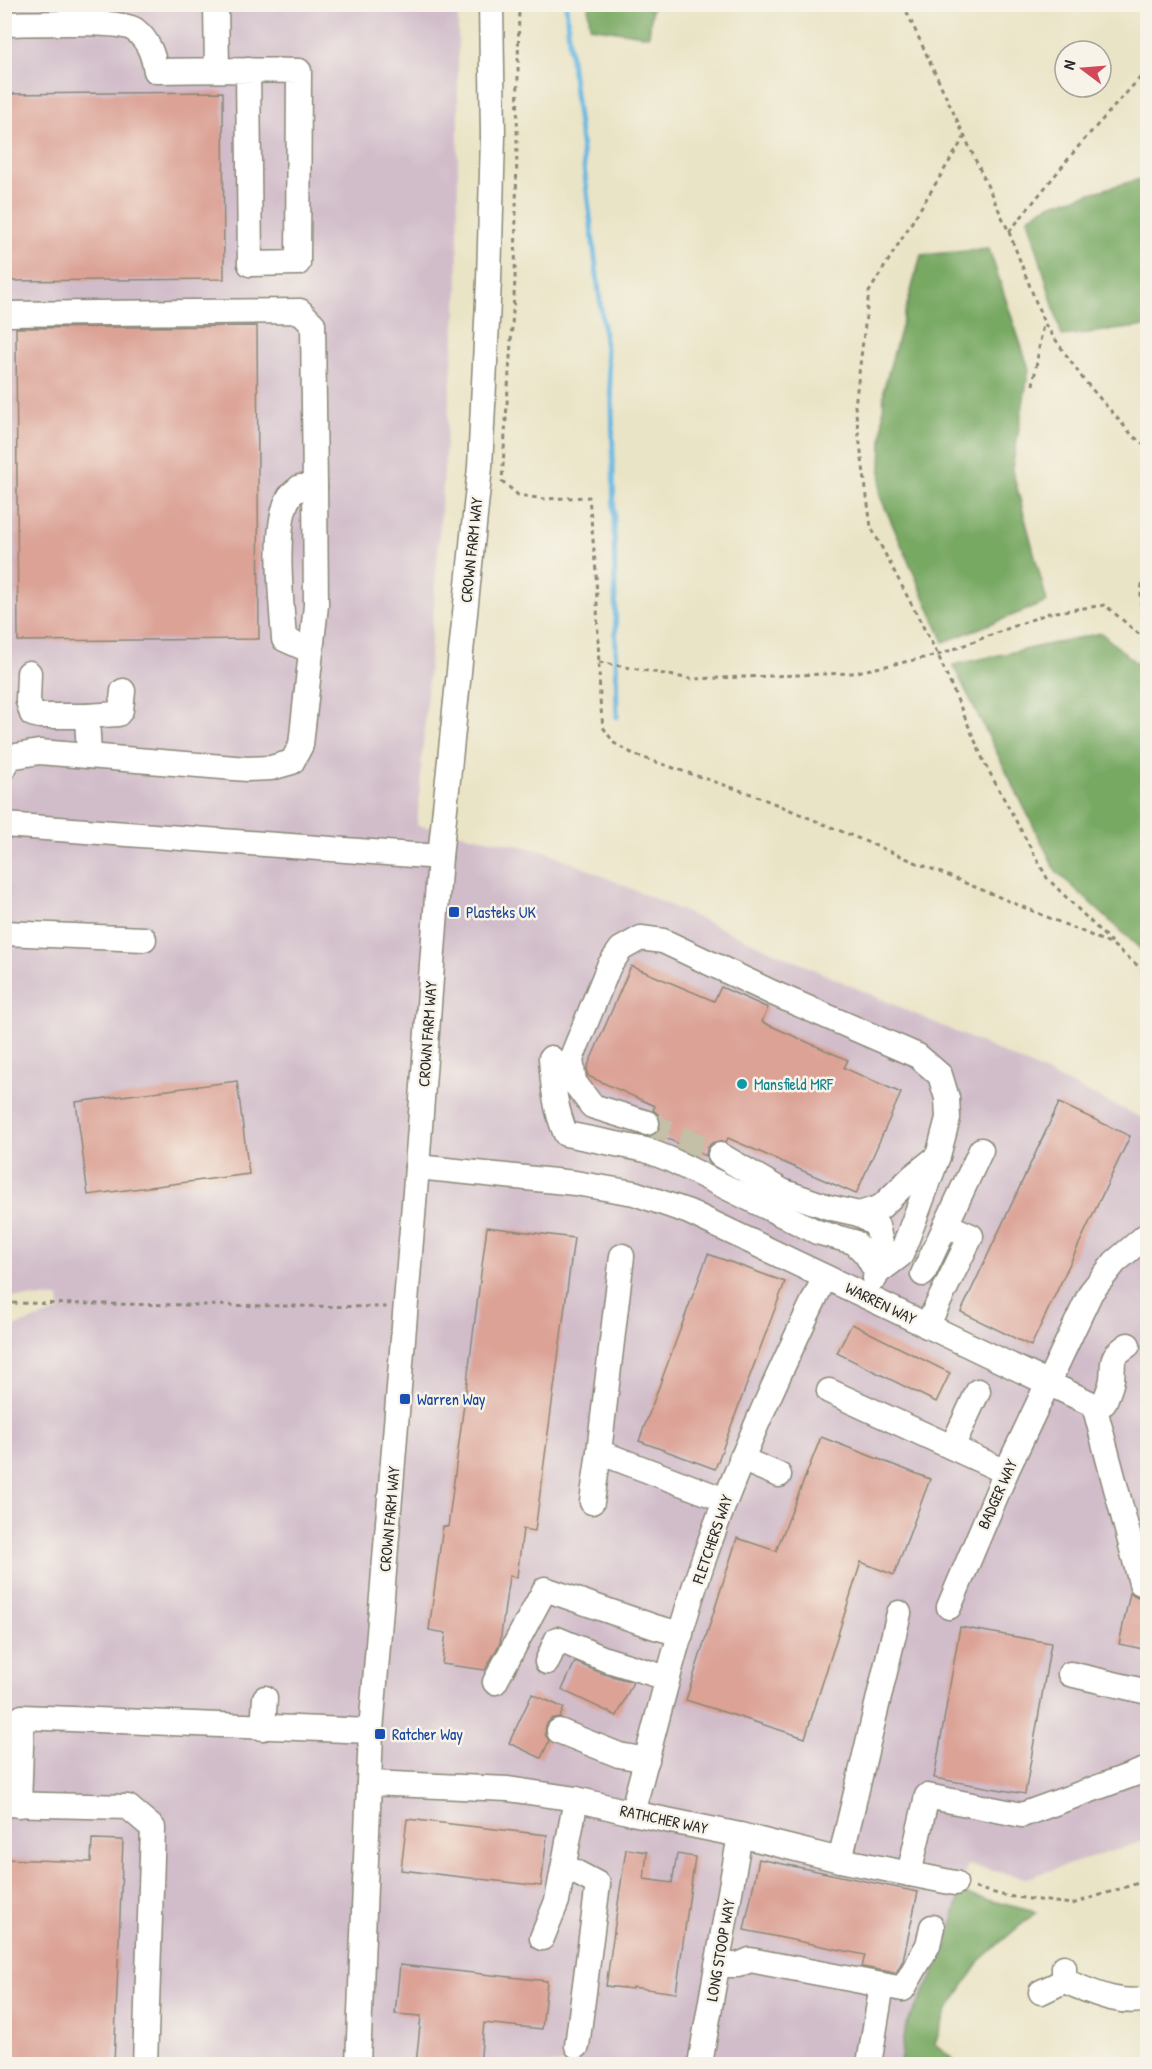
<svg xmlns="http://www.w3.org/2000/svg" width="1152" height="2069" font-family="'Patrick Hand',sans-serif">
<style>
.industrial{fill:#d1bdca}
.forest{fill:#78a964;stroke:#526a48;stroke-width:1.5}
.lines{fill:none;stroke-linecap:round;stroke-linejoin:round}
.stream{stroke:#66b7e1;stroke-width:5}
.building{fill:#dca296}
.minor-tunnel{stroke:#c4bfa7;stroke-width:24;stroke-dasharray:24 12;stroke-linecap:butt}
.minor-casing{stroke:#8a8878;stroke-width:27}
.path{stroke:#8a8878;stroke-width:3;stroke-dasharray:4.5 4.5;stroke-linecap:butt}
.minor{stroke:#fff;stroke-width:24}
.transit-dot{fill:#1a4fb4;stroke:#f7f3e8;stroke-width:2}
.culture-dot{fill:#0f9aa8;stroke:#f7f3e8;stroke-width:2}
.labels{text-anchor:middle;dominant-baseline:central;stroke-width:5;stroke-linejoin:round;paint-order:stroke}
.street-label{font-size:16px;fill:#2b2b2b;stroke:#f7f3e8}
.transit-label{font-size:16px;fill:#164399;stroke:#f7f3e8;text-anchor:start}
.culture-label{font-size:16px;fill:#0d838f;stroke:#f7f3e8;text-anchor:start}
</style>
<rect width="100%" height="100%" fill="#f7f3e8"/>
<filter id="ink" filterUnits="userSpaceOnUse"><feTurbulence type="fractalNoise" baseFrequency=".0167" numOctaves="2"/><feDisplacementMap in="SourceGraphic" scale="12" xChannelSelector="R" yChannelSelector="G"/><feConvolveMatrix kernelMatrix="1 2 1 2 8 2 1 2 1" color-interpolation-filters="sRGB"/></filter>
<filter id="wash" filterUnits="userSpaceOnUse"><feTurbulence type="fractalNoise" baseFrequency=".008" numOctaves="4" result="noise"/><feDisplacementMap in="SourceGraphic" scale="24" xChannelSelector="R" yChannelSelector="G"/><feGaussianBlur stdDeviation="1.35" result="paint"/><feColorMatrix in="noise" values="0 0 0 0 0 0 0 0 0 0 0 0 0 0 0 0 0 1.4 0 .05"/><feComposite in="paint" operator="in"/></filter>
<g filter="url(#wash)">
<rect width="100%" height="100%" fill="#eae4c6"/>
<polygon class="industrial" points="5,5 458,5 458,286 417,825 546,851 992,1048 1147,1120 1147,1840 1026,1878 967,1865 946,1951 906,2026 900,2064 5,2064 4,1330 60,1311 59,1298 4,1297"/>
<g class="forest">
<polygon points="588,5 652,5 649,36 590,27"/>
<polygon points="1147,177 1147,326 1062,336 1028,218 1049,205"/>
<polygon points="989,249 1029,369 1012,469 1047,602 944,642 880,496 884,388 921,255"/>
<polygon points="1101,633 1147,672 1147,955 1056,871 953,665"/>
<polygon points="960,1893 1036,1912 982,1958 946,2012 935,2044 953,2059 951,2064 900,2064 906,2026 946,1951"/>
</g>
<g class="lines">
<polyline class="stream" points="566,4 569,43 612,399 617,717"/>
</g>
<g id="blocks">
<g class="building">
<polygon points="223,92 224,279 4,281 4,94"/>
<polygon points="257,326 259,639 18,641 16,328"/>
<polygon points="631,966 714,1001 721,987 768,1008 762,1022 848,1060 844,1068 901,1093 856,1194 728,1138 726,1142 719,1141 712,1143 707,1148 706,1156 656,1134 660,1128 661,1120 658,1114 653,1110 655,1106 588,1076 587,1068"/>
<polygon points="237,1081 249,1174 88,1195 76,1102"/>
<polygon points="1059,1103 1130,1136 1031,1346 961,1312"/>
<polygon points="487,1227 574,1238 535,1531 523,1529 517,1577 509,1576 500,1643 485,1670 442,1664 446,1633 429,1630 443,1526 448,1527"/>
<polygon points="708,1254 785,1282 715,1469 639,1441"/>
<polygon points="852,1324 950,1373 936,1402 837,1353"/>
<polygon points="821,1437 930,1479 894,1575 861,1562 805,1738 686,1700 737,1538 776,1551"/>
<polygon points="1130,1593 1138,1597 1148,1597 1148,1650 1119,1644"/>
<polygon points="960,1627 1051,1643 1025,1794 934,1778"/>
<polygon points="575,1662 601,1673 633,1682 617,1716 562,1690"/>
<polygon points="532,1694 564,1708 560,1717 551,1719 546,1725 545,1734 549,1741 541,1758 509,1743"/>
<polygon points="407,1819 547,1835 541,1886 401,1870"/>
<polygon points="92,1839 123,1840 114,2064 4,2064 4,1859 91,1862"/>
<polygon points="626,1849 647,1852 644,1879 672,1883 677,1854 695,1857 676,1993 632,1987 632,1989 606,1986"/>
<polygon points="759,1859 918,1892 903,1960 896,1973 862,1967 865,1955 744,1930"/>
<polygon points="400,1965 547,1981 542,2029 484,2023 480,2064 416,2064 421,2016 395,2014"/>
</g>
</g>
</g>
<g filter="url(#ink)">
<use href="#blocks" fill-opacity="0" stroke="#8a8878" stroke-width="1.5"/>
<g class="lines">
<polyline class="minor-tunnel" points="647,1123 720,1155"/>
<g class="minor-casing">
<g id="minor">
<polyline points="216,4 217,70"/>
<path d="M4 24C28 24 120 19 135 30 149 41 153 55 156 71 204 70 251 70 299 71L298 263 250 264 248 70"/>
<polyline points="4,314 300,311 313,324 315,487"/>
<polyline points="29,673 28,701 32,714 40,716 87,716 89,756"/>
<polyline points="87,716 118,714 121,710 123,691"/>
<path d="M4 768 10 757 39 752 247 769 271 768 292 762 301 745 316 605 315 487H300C297 490 292 493 290 496 272 521 282 608 284 639L311 651"/>
<polyline points="4,825 440,857"/>
<polyline points="4,933 144,939"/>
<path d="M551 1058C553 1085 555 1110 566 1134L646 1150 669 1159 817 1232 854 1242 866 1254 877 1273 901 1255 938 1156 948 1118 947 1098 940 1075 918 1056 773 993 663 941 641 938 621 949 609 966 571 1059 574 1082 592 1106 647 1123"/>
<polyline points="720,1155 782,1191 828,1207 859,1214 877,1226 882,1248 875,1278"/>
<polyline points="417,1167 575,1183 634,1193 689,1212 1094,1405"/>
<polyline points="859,1214 881,1207 913,1176 938,1156"/>
<polyline points="622,1256 599,1452 725,1500"/>
<polyline points="923,1274 981,1150"/>
<polyline points="927,1326 971,1236 946,1225"/>
<path d="M1128 1345C1109 1358 1114 1359 1112 1379 1111 1387 1107 1395 1104 1403L1094 1405 1141 1583"/>
<polyline points="829,1391 1006,1472"/>
<polyline points="952,1447 978,1391"/>
<polyline points="741,1459 779,1475"/>
<polyline points="592,1502 599,1452"/>
<polyline points="949,1607 1006,1472 1091,1292 1115,1262 1148,1234"/>
<polyline points="547,1662 557,1639 605,1659 667,1678"/>
<polyline points="1070,1674 1148,1692"/>
<polyline points="495,1682 545,1589 655,1627 681,1634"/>
<polyline points="263,1728 265,1698"/>
<polyline points="559,1731 619,1755 647,1760"/>
<polyline points="369,1783 508,1789 576,1799 632,1813 740,1835 840,1860 955,1883"/>
<polyline points="4,1804 128,1807 153,1828 145,2064"/>
<polyline points="19,1805 22,1717 371,1731"/>
<path d="M632 1813C655 1730 674 1646 702 1564 736 1465 779 1372 825 1277"/>
<polyline points="840,1860 899,1613"/>
<polyline points="564,1866 598,1884 577,2046"/>
<polyline points="909,1874 927,1796 1022,1815 1148,1769"/>
<polyline points="542,1938 557,1901 576,1799"/>
<polyline points="717,1965 738,1965 750,1960 882,1985 869,2064"/>
<path d="M1064 1981C1090 1991 1119 2006 1148 1999"/>
<polyline points="882,1985 903,1989 928,1945 932,1927"/>
<polyline points="1041,1992 1064,1981 1064,1967"/>
<polyline points="358,2064 371,1731 417,1167 440,857 480,467 489,280 493,136 491,4"/>
<polyline points="700,2064 740,1835"/>
</g>
</g>
<g class="path">
<polyline points="519,4 515,280 502,481 518,495 544,499 589,497 596,572 600,700 603,727 614,743 635,755 754,795 1088,934 1114,946 1148,974"/>
<polyline points="903,4 1009,232 1082,142 1148,69"/>
<polyline points="965,136 869,292 855,406 871,527 938,655 985,764 1047,878 1113,944"/>
<polyline points="1009,232 1044,323 1083,379 1132,435 1148,448"/>
<polyline points="1033,385 1043,324"/>
<path d="M1148 567C1136 590 1141 619 1148 644"/>
<polyline points="599,662 691,679 852,673 938,655 1049,613 1105,605 1147,641"/>
<polyline points="4,1303 387,1307"/>
<polyline points="975,1888 1006,1896 1072,1904 1148,1880"/>
</g>
<use href="#minor" class="minor"/>
</g>
</g>
<g class="transit-dot">
<rect x="448" y="906" width="12" height="12" rx="3"/>
<rect x="399" y="1393" width="12" height="12" rx="3"/>
<rect x="374" y="1728" width="12" height="12" rx="3"/>
</g>
<circle class="culture-dot" cx="742" cy="1084" r="6"/>
<g class="labels">
<g class="street-label">
<text transform="translate(471 550) rotate(-84)">CROWN FARM WAY</text>
<text transform="translate(427 1034) rotate(-86)">CROWN FARM WAY</text>
<text transform="translate(881 1303) rotate(26)">WARREN WAY</text>
<text transform="translate(997 1494) rotate(-66)">BADGER WAY</text>
<text transform="translate(389 1519) rotate(-85)">CROWN FARM WAY</text>
<text transform="translate(712 1539) rotate(-71)">FLETCHERS WAY</text>
<text transform="translate(664 1819) rotate(12)">RATHCHER WAY</text>
<text transform="translate(720 1950) rotate(-80)">LONG STOOP WAY</text>
</g>
<g class="transit-label">
<text x="466" y="912">Plasteks UK</text>
<text x="417" y="1399">Warren Way</text>
<text x="392" y="1734">Ratcher Way</text>
</g>
<g class="culture-label">
<text x="754" y="1084">Mansfield MRF</text>
</g>
</g>
<rect width="1152" height="2069" fill="none" stroke="#f7f3e8" stroke-width="24"/>
<g transform="translate(1083 69) rotate(286)"><circle r="28" fill="#f7f3e8" stroke="#a5a39c" stroke-width="1.5"/>
<path d="M0-4.5L10 22L0 15L-10 22Z" fill="#d1495b"/>
<text y="-9" font-size="16" font-weight="bold" text-anchor="middle" fill="#2b2b2b">N</text>
</g>
</svg>
